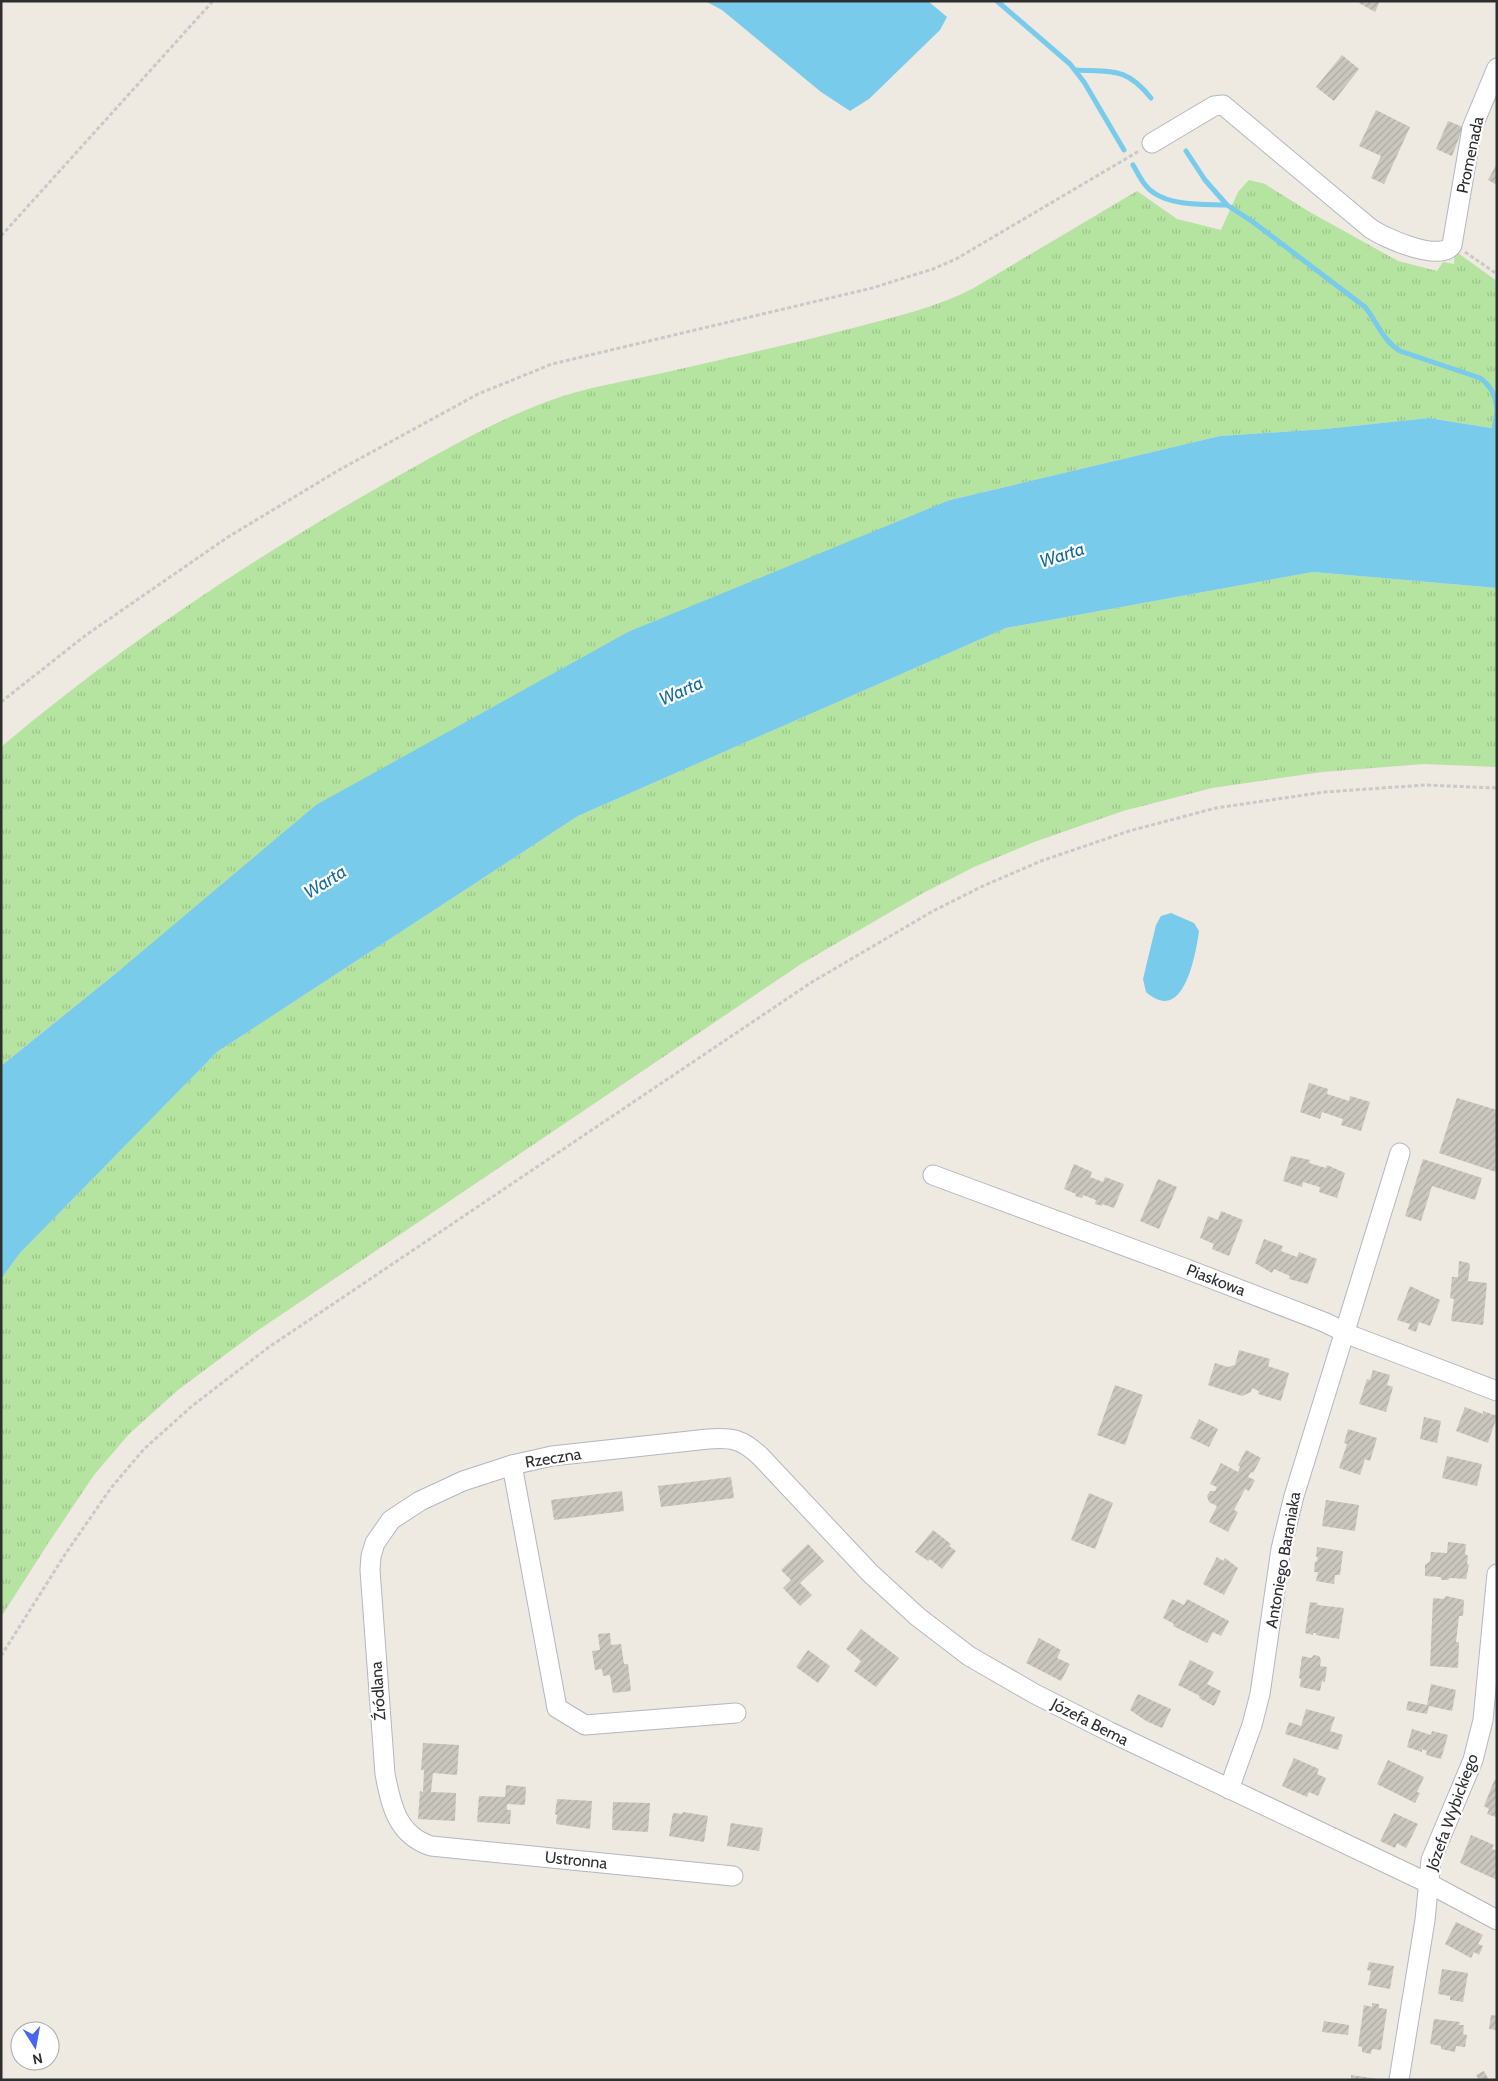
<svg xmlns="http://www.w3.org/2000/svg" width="1498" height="2081" font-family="Cabin,sans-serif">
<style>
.grass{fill:url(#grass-tufts)}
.water{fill:#79cbec}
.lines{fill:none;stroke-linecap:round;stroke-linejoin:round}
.stream{stroke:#79cbec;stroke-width:5}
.building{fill:url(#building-hatch)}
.minor-casing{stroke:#b4b7c0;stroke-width:21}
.path{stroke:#c9c9c9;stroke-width:3;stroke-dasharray:4 2.5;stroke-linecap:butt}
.minor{stroke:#fff;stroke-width:19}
.labels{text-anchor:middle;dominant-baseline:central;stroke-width:4.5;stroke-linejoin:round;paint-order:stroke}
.street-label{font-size:16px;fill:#2e2e2e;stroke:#fff}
.water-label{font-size:18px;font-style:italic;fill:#126b9e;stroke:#fff}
</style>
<defs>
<pattern id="grass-tufts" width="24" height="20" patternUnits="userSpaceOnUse" patternTransform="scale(1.25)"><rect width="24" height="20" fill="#b5e3a0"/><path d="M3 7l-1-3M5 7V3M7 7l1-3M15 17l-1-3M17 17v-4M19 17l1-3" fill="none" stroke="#9cc38a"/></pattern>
<pattern id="building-hatch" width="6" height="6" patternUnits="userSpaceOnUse" patternTransform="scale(1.25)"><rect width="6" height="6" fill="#cac7bf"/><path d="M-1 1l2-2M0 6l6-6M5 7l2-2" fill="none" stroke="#aeaba4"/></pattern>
</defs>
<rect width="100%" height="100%" fill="#eee9e1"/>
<g class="grass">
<path d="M1249 180 1265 184 1308 211 1398 261 1437 271 1443 262 1454 264 1455 251 1497 281V429L1429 418 1325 429 1220 436 950 500 120 970 1 1066V747C121 646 248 561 384 484 441 452 498 418 560 397 595 386 631 380 667 372 729 358 791 344 853 328 894 317 935 308 972 289L1137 191 1177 219 1221 230 1238 192Z"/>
<polygon points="1313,572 1497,588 1497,767 1424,764 1322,772 1212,788 1123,811 1034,842 974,867 923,893 801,964 257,1331 178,1390 129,1434 94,1475 49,1542 1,1617 1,1279 20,1253 217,1052 578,816 1006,628"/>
</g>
<g class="water">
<polygon points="705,1 928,1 947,17 940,30 869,99 850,111 821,92 722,10"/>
<polygon points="1429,418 1497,429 1497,588 1313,572 1006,628 578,816 217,1052 20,1253 1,1279 1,1066 120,970 316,805 628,632 950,500 1220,436 1325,429"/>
<path d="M1171 913 1194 923 1199 931 1198 938C1194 961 1182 1024 1146 992L1143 979 1156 925 1161 916Z"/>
</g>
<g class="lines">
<g class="stream">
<polyline points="997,1 1070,64 1084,82 1124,150"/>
<path d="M1075 70C1113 72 1126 67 1151 98"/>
<path d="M1186 151 1205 180 1227 205 1253 222 1365 307C1378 323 1382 340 1400 351L1480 378C1492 387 1496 396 1497 411"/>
<path d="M1133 165C1139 175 1144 187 1154 193 1173 206 1204 204 1226 205"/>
<polyline points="1494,429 1497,412"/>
</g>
</g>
<g class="building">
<polygon points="1360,1 1380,1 1375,12 1359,3"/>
<polygon points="1342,55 1359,69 1334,101 1316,87"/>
<polygon points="1376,110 1410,127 1384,184 1371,178 1381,156 1359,146"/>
<polygon points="1448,121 1463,127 1452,156 1436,149"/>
<polygon points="1497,163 1497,185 1488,180"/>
<polygon points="1309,1083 1328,1089 1327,1094 1349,1101 1350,1096 1370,1102 1361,1131 1341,1125 1343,1119 1322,1112 1320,1119 1300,1112"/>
<polygon points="1457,1098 1497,1110 1496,1172 1439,1153"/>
<polygon points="1291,1156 1310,1160 1309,1163 1326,1168 1327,1165 1345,1173 1337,1198 1319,1192 1320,1187 1303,1182 1302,1187 1283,1181"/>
<polygon points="1423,1159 1482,1178 1475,1200 1432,1186 1421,1221 1405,1216"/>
<polygon points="1074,1164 1092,1172 1090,1177 1103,1182 1105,1177 1124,1184 1114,1208 1102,1204 1102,1206 1095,1204 1096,1200 1083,1195 1082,1198 1075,1196 1076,1194 1064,1189"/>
<polygon points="1158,1179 1177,1187 1159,1229 1140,1221"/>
<polygon points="1221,1211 1243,1220 1229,1256 1212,1249 1214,1244 1200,1238 1208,1216 1218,1220"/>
<polygon points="1264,1239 1283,1246 1281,1251 1297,1257 1299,1252 1317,1259 1308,1284 1289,1279 1290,1276 1274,1269 1272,1273 1255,1263"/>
<polygon points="1459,1261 1469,1263 1470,1265 1468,1281 1487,1283 1483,1325 1451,1321 1454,1299 1450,1298 1452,1277 1458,1277"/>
<polygon points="1410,1286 1440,1300 1430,1326 1419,1322 1416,1332 1408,1329 1410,1324 1397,1320"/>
<polygon points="1239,1350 1270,1359 1268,1366 1289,1373 1281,1401 1258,1394 1259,1391 1252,1388 1251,1392 1242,1396 1208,1385 1215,1363 1228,1367 1235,1365"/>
<polygon points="1373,1370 1390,1375 1387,1385 1393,1387 1386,1412 1359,1404 1367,1379 1370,1380"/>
<polygon points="1115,1385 1143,1395 1125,1445 1097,1435"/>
<polygon points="1465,1407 1483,1414 1483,1411 1497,1416 1488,1443 1456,1431"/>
<polygon points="1424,1417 1441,1421 1437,1443 1420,1439"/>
<polygon points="1199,1419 1218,1429 1209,1447 1190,1438"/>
<polygon points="1348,1429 1377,1438 1370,1461 1365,1459 1360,1475 1339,1468 1347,1444 1344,1443"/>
<polygon points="1246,1450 1261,1458 1253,1473 1251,1472 1248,1477 1255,1480 1249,1491 1245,1489 1234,1510 1238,1512 1228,1532 1209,1522 1217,1506 1209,1502 1207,1496 1210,1491 1215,1491 1217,1487 1210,1484 1221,1463 1238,1472 1240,1467 1238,1465"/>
<polygon points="1447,1456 1482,1464 1477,1486 1442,1478"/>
<polygon points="731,1477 734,1498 661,1507 658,1486"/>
<polygon points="622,1491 624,1511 554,1520 551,1500"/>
<polygon points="1089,1493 1113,1503 1095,1549 1071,1540"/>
<polygon points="1326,1500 1359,1505 1355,1531 1322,1526"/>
<polygon points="933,1530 951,1544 949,1546 956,1551 942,1569 930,1559 928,1561 915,1552"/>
<polygon points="1448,1542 1466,1544 1465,1554 1468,1556 1467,1564 1469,1565 1466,1579 1450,1578 1448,1580 1442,1580 1440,1577 1425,1576 1425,1565 1430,1561 1431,1552 1447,1553"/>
<polygon points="808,1544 824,1561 800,1583 812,1595 800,1606 783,1588 791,1580 781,1570"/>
<polygon points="1317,1547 1343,1551 1340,1575 1335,1575 1334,1584 1316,1581 1318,1572 1314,1572 1315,1561 1317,1562 1318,1557 1316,1557"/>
<polygon points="1217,1557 1223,1561 1225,1558 1238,1568 1224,1595 1203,1584"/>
<polygon points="1446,1596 1464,1600 1463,1616 1459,1616 1457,1634 1456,1642 1459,1642 1458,1668 1430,1666 1433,1598 1443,1599"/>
<polygon points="1172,1599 1184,1605 1187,1599 1229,1621 1221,1636 1213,1632 1207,1643 1173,1626 1174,1624 1163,1618"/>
<polygon points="1310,1602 1318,1603 1317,1605 1344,1608 1339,1639 1316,1635 1316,1633 1313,1633 1313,1635 1305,1633"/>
<polygon points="861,1629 899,1658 876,1687 854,1671 861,1661 846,1649"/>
<polygon points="610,1633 611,1645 621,1644 624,1664 628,1664 631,1691 613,1693 610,1675 603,1676 602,1669 595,1670 592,1651 600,1650 598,1634"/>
<polygon points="1039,1638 1061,1650 1057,1658 1070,1664 1061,1681 1026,1663"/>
<polygon points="808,1650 830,1666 818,1683 796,1667"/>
<polygon points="1314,1655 1319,1656 1321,1660 1320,1666 1327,1667 1325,1682 1322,1681 1320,1691 1300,1687 1301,1679 1299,1678 1302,1656 1311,1658"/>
<polygon points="1190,1660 1214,1672 1207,1684 1221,1691 1214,1706 1199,1698 1200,1696 1178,1685"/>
<polygon points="1431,1684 1456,1690 1452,1711 1429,1706 1427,1714 1406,1710 1408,1701 1427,1705"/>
<polygon points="1138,1694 1171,1709 1162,1728 1146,1721 1130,1710"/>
<polygon points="1306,1709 1335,1717 1330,1731 1343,1735 1338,1750 1285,1734 1289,1722 1301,1726"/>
<polygon points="1412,1729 1431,1735 1432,1731 1448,1735 1441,1759 1426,1755 1427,1751 1422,1749 1422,1752 1407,1747"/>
<polygon points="423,1743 459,1745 457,1775 433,1773 431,1792 456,1793 455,1821 418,1819 420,1791 423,1792 424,1770 421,1770"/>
<polygon points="1294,1758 1319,1769 1317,1774 1326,1778 1318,1796 1309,1792 1307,1797 1282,1786"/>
<polygon points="1388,1760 1424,1777 1417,1792 1420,1793 1415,1803 1377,1784"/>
<polygon points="1497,1778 1497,1816 1496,1817 1487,1814 1489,1809 1484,1806 1494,1781"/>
<polygon points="506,1785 526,1787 525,1805 507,1804 507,1810 511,1810 510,1824 477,1822 479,1796 505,1797"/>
<polygon points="557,1799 592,1801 590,1829 556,1824 557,1815 555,1814"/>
<polygon points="613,1802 650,1803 648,1832 612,1830"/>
<polygon points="683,1812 708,1816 704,1842 669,1836 673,1813 682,1814"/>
<polygon points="1394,1813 1418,1824 1406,1848 1397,1843 1395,1848 1380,1841"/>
<polygon points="731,1823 763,1828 759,1851 727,1846"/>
<polygon points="1471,1835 1494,1845 1492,1849 1497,1851 1497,1880 1460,1863"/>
<polygon points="1456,1922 1483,1935 1478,1944 1483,1946 1479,1955 1474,1952 1471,1958 1445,1944"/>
<polygon points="1369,1962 1394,1966 1390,1989 1368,1985 1371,1971 1367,1970"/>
<polygon points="1442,1969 1468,1973 1463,2002 1450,2000 1450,1996 1438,1994"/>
<polygon points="1372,2003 1379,2004 1379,2008 1387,2009 1381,2050 1372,2049 1371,2054 1362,2052 1362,2047 1358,2046 1364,2005 1372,2007"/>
<polygon points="1491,2015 1497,2016 1497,2030 1489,2029"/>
<polygon points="1434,2019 1460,2022 1459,2025 1464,2025 1463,2034 1467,2035 1465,2047 1456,2046 1455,2052 1441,2049 1441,2046 1430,2044"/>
<polygon points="1324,2021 1349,2025 1348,2035 1322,2032"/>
<polygon points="1484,2071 1489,2080 1479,2080 1476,2075"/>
<polygon points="1351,2075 1378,2079 1378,2080 1351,2080"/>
</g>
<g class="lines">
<g class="minor-casing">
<g id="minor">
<path d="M1152 143 1214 106 1223 105 1370 228C1384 238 1441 263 1452 245L1472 128 1497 68"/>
<polyline points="933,1175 1184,1268 1324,1322 1355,1337 1497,1391"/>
<polyline points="512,1465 557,1708 585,1725 736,1713"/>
<polyline points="1229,1789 1252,1725 1260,1694 1281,1549 1294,1496 1400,1153"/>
<path d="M733 1876 431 1846C397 1835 391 1805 385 1774L370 1570 371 1556 375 1543 391 1520 420 1501 463 1481 512 1465 552 1456 708 1439C731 1437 742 1439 760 1456L870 1573 918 1617 969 1656 1035 1694 1110 1732 1428 1883 1497 1920"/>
<polyline points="1399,2080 1425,1920 1431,1860 1473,1760 1483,1720 1497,1574"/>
</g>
</g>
<g class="path">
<polyline points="1,236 213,1"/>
<polyline points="1465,252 1497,274"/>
<polyline points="1,702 86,635 228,537 339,470 478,394 552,364 872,288 933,269 956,259 1139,151"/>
<polyline points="1,1656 66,1553 111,1488 144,1449 192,1406 269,1347 812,982 933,911 983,886 1041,861 1129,831 1216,808 1325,792 1425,785 1497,788"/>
</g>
<use href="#minor" class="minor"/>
</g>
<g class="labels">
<g class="street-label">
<text transform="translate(1470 155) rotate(-78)">Promenada</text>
<text transform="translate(1216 1280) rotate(21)">Piaskowa</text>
<text transform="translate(553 1458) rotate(-9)">Rzeczna</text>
<text transform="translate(1283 1560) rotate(-80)">Antoniego Baraniaka</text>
<text transform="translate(378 1691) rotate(-94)">Źródlana</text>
<text transform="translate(1090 1722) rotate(27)">Józefa Bema</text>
<text transform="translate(1452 1812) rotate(-70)">Józefa Wybickiego</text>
<text transform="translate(576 1860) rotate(6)">Ustronna</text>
</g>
<g class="water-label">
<text transform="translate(1062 555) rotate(-18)">Warta</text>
<text transform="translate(681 691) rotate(-24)">Warta</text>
<text transform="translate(325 882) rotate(-32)">Warta</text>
</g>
</g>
<rect width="1498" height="2081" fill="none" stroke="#2e2e2e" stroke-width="5"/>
<g transform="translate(35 2046) rotate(169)"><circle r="24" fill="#ffffff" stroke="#ababab"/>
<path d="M0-4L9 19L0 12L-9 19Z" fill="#4764f5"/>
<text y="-8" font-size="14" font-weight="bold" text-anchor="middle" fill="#2e2e2e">N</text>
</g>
</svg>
